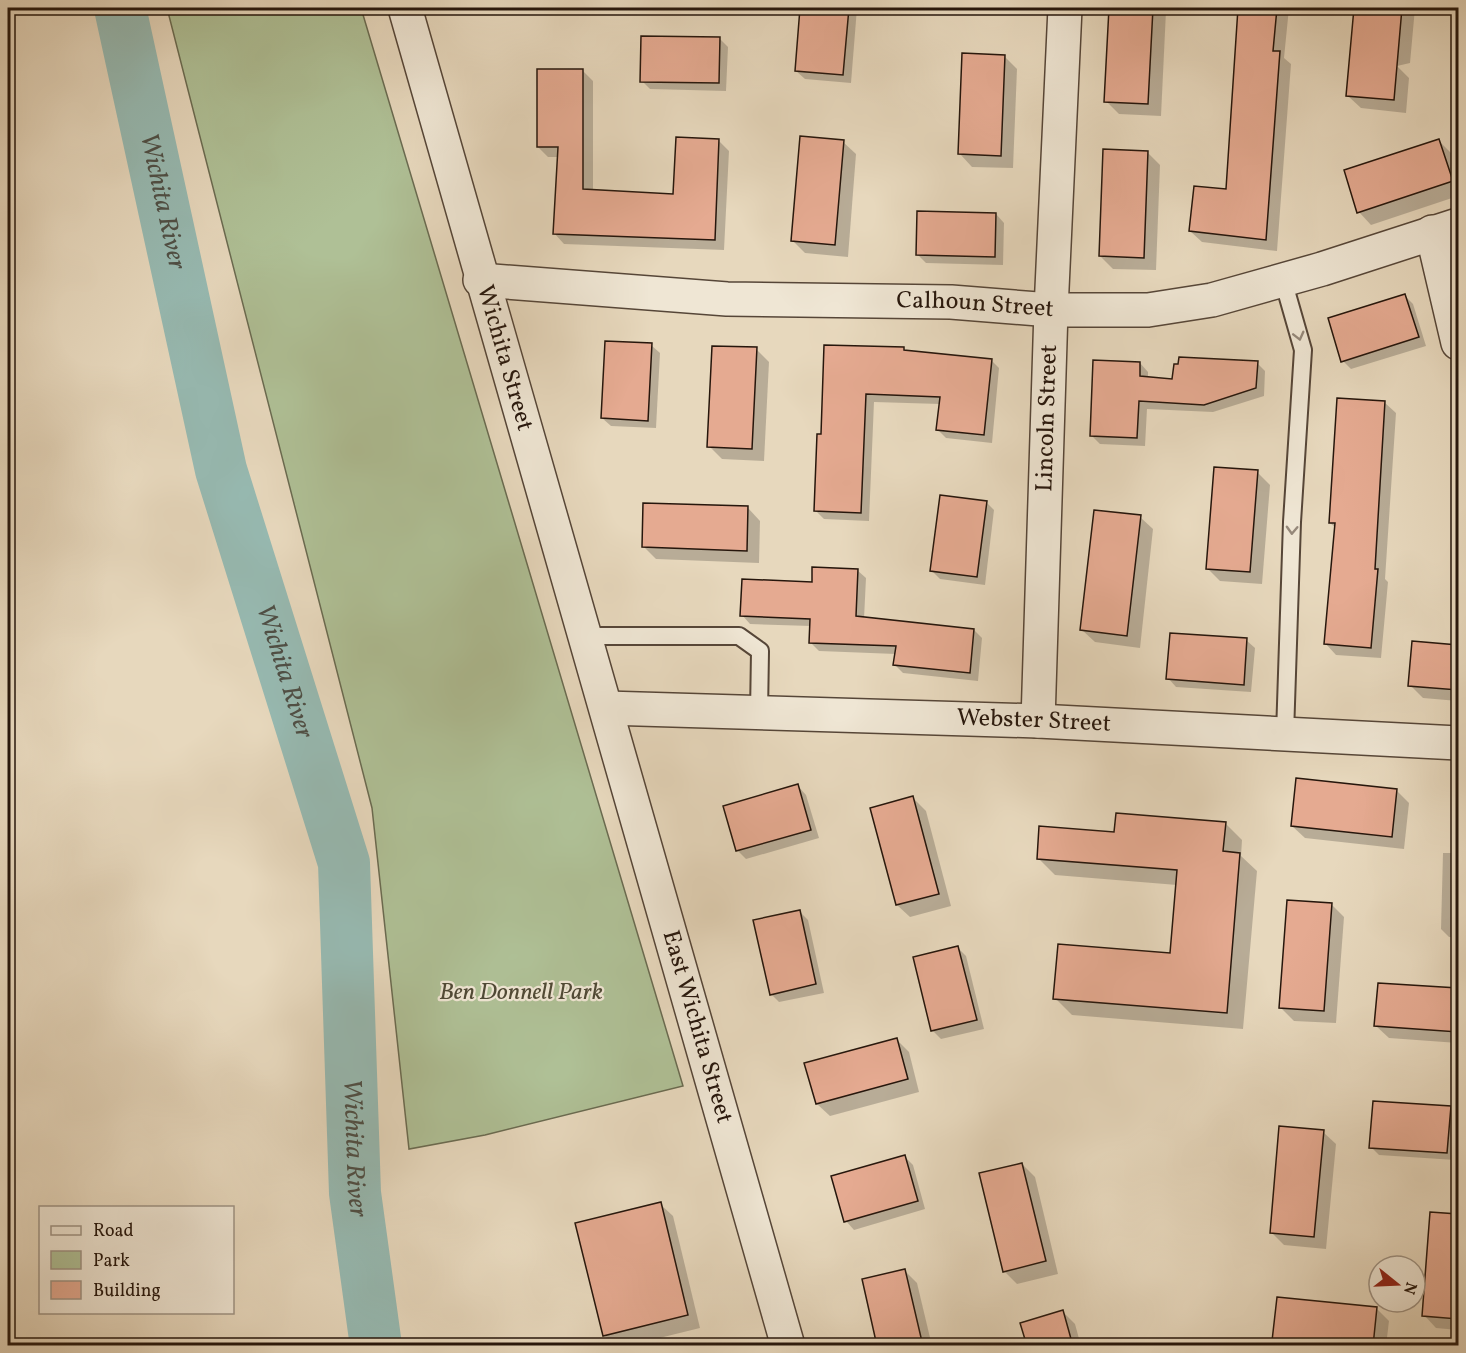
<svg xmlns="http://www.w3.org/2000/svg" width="1466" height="1353" font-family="Vollkorn,serif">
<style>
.green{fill:#afc096;stroke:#6a6b51;stroke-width:1.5}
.shadow{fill:#0003}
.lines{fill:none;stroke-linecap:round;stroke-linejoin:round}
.river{stroke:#97bab2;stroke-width:52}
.building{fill:#e5aa91;stroke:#26160c;stroke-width:1.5}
.lane-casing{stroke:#564638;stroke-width:20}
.street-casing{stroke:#564638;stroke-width:36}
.lane{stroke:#efe6d4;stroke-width:16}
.street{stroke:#efe6d4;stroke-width:33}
.oneway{stroke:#95887a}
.labels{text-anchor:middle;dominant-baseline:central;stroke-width:4.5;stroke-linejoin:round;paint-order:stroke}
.street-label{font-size:24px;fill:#26160c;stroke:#efe6d4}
.park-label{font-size:24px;font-style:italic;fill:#4f4935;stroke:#efe6d4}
.water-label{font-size:26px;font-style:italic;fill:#4e4f46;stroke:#efe6d4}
</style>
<rect width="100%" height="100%" fill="#e7d8bd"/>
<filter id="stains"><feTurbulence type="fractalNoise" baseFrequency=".00333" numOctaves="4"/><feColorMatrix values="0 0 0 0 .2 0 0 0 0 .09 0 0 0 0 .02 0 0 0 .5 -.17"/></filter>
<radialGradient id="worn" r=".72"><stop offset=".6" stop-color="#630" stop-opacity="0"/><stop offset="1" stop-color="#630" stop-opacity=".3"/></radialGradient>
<polygon class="green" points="167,8 361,8 683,1086 485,1135 409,1149 372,808"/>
<g class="shadow">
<polygon points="802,8 857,8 851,83 805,79 796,71"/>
<polygon points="935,8 1012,8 1012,15"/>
<polygon points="1110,8 1163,8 1166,11 1161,116 1119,114 1106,101"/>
<polygon points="1236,8 1289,8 1284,58 1291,64 1277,251 1202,242 1190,231 1227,191 1240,11"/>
<polygon points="1355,8 1415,8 1410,63 1397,66 1409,78 1406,113 1361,108 1348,96"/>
<polygon points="719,38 728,47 726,91 650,89 642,81"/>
<polygon points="1004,56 1017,69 1013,168 972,167 960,154"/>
<polygon points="583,71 593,81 593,191 675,196 719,141 729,151 724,250 564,244 554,233 559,157 548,157 538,147"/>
<polygon points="1439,141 1452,154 1458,175 1458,196 1371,225 1359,212"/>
<polygon points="843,142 856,154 848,257 805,253 793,241"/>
<polygon points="1147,152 1160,165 1156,270 1113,269 1100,256"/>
<polygon points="996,214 1004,223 1003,265 926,263 918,255"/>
<polygon points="1405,296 1413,304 1426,346 1351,369 1343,361"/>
<polygon points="651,345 660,353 656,428 611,426 602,418"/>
<polygon points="756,349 769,362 764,461 722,459 709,446"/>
<polygon points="904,349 906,352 991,360 999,368 992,443 946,438 938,430 940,404 874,402 869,521 824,519 815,510 822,436"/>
<polygon points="1140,363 1148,372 1148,378 1174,380 1180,365 1257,363 1265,371 1264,396 1213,412 1147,409 1145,446 1100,444 1091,435"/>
<polygon points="1384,402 1396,413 1385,579 1388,582 1381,658 1336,655 1325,643 1336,528 1330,523"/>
<polygon points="1257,472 1270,485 1262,584 1220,581 1207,568"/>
<polygon points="986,502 994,510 985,585 940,579 932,571"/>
<polygon points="748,508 760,521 759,563 656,559 643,546"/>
<polygon points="1140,517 1153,529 1140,648 1095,642 1082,630"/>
<polygon points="857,570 866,578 864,619 974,630 982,638 978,681 903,673 895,665 896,654 819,651 811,643 811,626 750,624 742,615"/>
<polygon points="1246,640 1255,648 1251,692 1176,687 1168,678"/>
<polygon points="1413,643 1458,647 1458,701 1423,698 1410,685"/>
<polygon points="798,786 806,795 819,838 746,859 737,850"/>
<polygon points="1397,791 1409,803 1404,849 1305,838 1292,826"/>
<polygon points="913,798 926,811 951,906 910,917 897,905"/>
<polygon points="1225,823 1242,840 1241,856 1257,871 1243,1029 1072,1015 1055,998 1172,955 1177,885 1055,875 1038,858 1116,834"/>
<polygon points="1443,853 1458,853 1458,938 1449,937 1441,929"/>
<polygon points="1331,904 1344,917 1336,1023 1294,1021 1281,1008"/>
<polygon points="799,911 808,920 824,993 779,1002 771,994"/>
<polygon points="958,948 966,956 984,1029 941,1039 933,1031 915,958"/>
<polygon points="1379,984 1458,989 1458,1043 1389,1038 1376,1026"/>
<polygon points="896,1039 909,1052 919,1092 830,1116 817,1104"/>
<polygon points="1450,1108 1458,1116 1455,1160 1379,1155 1371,1147"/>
<polygon points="1323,1132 1336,1144 1326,1249 1284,1245 1271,1232"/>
<polygon points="905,1157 913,1165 925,1209 854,1230 846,1221"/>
<polygon points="1022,1164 1035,1177 1058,1274 1017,1284 1004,1271"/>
<polygon points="660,1204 673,1216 700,1328 627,1346 614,1346 604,1335"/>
<polygon points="1431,1214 1458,1216 1458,1330 1436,1328 1424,1315"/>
<polygon points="905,1271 917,1283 932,1346 879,1346"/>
<polygon points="1376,1308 1389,1321 1386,1346 1279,1346 1274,1340"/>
<polygon points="1062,1311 1075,1324 1081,1346 1029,1346"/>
</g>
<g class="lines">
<path class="river" id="s1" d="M120 8 221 470 344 863 355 1193 376 1346"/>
</g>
<g class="building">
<polygon points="800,8 849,8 843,75 795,71"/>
<polygon points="1109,8 1153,8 1148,104 1104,102"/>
<polygon points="1238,8 1277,8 1273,51 1280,51 1266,240 1189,231 1194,186 1226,189"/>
<polygon points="1354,8 1402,8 1394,100 1346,96"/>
<polygon points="641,36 720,37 719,83 640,82"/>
<polygon points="962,53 1005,55 1001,156 958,154"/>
<polygon points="537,69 583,69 583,189 673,194 676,137 719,139 715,240 553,234 558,147 537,147"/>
<polygon points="800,136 844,140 835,245 791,241"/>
<polygon points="1439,139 1453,181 1357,213 1344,170"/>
<polygon points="1103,149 1148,151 1144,258 1099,256"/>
<polygon points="917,211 996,213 995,257 916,255"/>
<polygon points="1405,294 1419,337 1341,362 1328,318"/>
<polygon points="605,341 652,343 648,421 601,418"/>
<polygon points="824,345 904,347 904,350 992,359 984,435 936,430 940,397 866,394 861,513 814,511 817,434 821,434"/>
<polygon points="712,346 757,347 752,449 707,447"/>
<polygon points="1179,357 1258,361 1256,388 1204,405 1139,401 1137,438 1090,436 1093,360 1140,362 1140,376 1172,379 1174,364 1178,364"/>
<polygon points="1337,398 1385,401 1375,569 1378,569 1371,648 1324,644 1335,523 1329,523"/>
<polygon points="1214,467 1258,470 1250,572 1206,569"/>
<polygon points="940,495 987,501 977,577 930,571"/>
<polygon points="643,503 748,506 747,551 642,547"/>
<polygon points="1094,510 1141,515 1127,636 1080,630"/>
<polygon points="812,567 858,569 856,616 974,629 970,673 893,665 896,646 809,643 810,619 740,616 742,579 812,582"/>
<polygon points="1170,633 1247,638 1244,685 1166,679"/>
<polygon points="1412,641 1458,645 1458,690 1408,686"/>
<polygon points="1296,778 1397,789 1392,837 1291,826"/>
<polygon points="798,784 811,830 736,851 723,806"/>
<polygon points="913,796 939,894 896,905 870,808"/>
<polygon points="1116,813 1226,822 1223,851 1240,853 1227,1013 1053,999 1058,944 1170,953 1177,870 1037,859 1039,826 1114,832"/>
<polygon points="1287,900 1332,903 1324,1011 1279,1008"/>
<polygon points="800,910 816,984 770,995 753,920"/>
<polygon points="958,946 977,1020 931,1031 913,957"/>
<polygon points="1378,983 1458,988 1458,1032 1374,1026"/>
<polygon points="897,1038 908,1079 816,1104 804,1063"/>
<polygon points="1373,1101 1451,1106 1447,1153 1369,1148"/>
<polygon points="1279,1126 1324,1130 1314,1237 1270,1233"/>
<polygon points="905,1155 918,1201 844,1222 831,1176"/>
<polygon points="1022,1163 1046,1261 1003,1272 979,1173"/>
<polygon points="661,1202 688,1315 603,1336 575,1223"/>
<polygon points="1430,1212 1458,1214 1458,1319 1422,1316"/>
<polygon points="905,1269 923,1346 877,1346 862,1279"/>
<polygon points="1277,1297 1377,1307 1373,1346 1318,1346 1272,1341"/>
<polygon points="1063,1310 1073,1346 1027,1346 1020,1323"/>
</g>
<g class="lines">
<g class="lane-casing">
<g id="lane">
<polyline points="1283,280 1303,350 1292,522 1285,734"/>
<polyline points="585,636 739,636 760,651 759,713"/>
</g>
</g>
<g class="street-casing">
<g id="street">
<path id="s2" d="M405 8C530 454 661 899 788 1346"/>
<polyline points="1432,232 1458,343"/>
<path id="s3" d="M480 280 727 299 951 302 1051 310H1148L1212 300 1322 269 1458 225"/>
<path id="s4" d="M606 708 1038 721 1458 743"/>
<path id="s5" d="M1038 721 1051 310 1065 8"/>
</g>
</g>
<use href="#lane" class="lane"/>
<use href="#street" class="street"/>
</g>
<defs><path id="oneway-chevron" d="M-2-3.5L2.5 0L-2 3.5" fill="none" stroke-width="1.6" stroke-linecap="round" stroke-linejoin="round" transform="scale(1.5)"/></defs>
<g class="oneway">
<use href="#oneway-chevron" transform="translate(1299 336) rotate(76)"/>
<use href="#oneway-chevron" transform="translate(1292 530) rotate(92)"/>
</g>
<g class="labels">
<g class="street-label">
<text stroke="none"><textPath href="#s3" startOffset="496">Calhoun Street</textPath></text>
<text stroke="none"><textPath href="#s2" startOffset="364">Wichita Street</textPath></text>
<text stroke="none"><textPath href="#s5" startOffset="303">Lincoln Street</textPath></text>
<text stroke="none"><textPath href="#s4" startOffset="428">Webster Street</textPath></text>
<text stroke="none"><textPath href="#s2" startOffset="1060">East Wichita Street</textPath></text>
</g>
<g class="park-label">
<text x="521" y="993">Ben Donnell Park</text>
</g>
<g class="water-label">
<text stroke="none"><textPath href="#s1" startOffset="198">Wichita River</textPath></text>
<text stroke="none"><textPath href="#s1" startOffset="684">Wichita River</textPath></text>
<text stroke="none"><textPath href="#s1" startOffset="1170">Wichita River</textPath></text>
</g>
</g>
<rect width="1466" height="1353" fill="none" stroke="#e7d8bd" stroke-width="30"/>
<rect x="9" y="9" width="1448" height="1335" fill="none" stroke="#26160c" stroke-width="3"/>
<rect x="15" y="15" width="1436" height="1323" fill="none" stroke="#26160c" stroke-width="1.5"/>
<rect x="39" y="1206" width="195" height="108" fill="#efe6d4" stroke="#9f9384" stroke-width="1.5"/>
<rect x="51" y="1226" width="30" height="9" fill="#efe6d4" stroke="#9f9384" stroke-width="1.5"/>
<text x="93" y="1236" font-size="18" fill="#26160c">Road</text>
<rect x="51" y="1251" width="30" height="18" fill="#afc096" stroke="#9f9384" stroke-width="1.5"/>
<text x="93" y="1266" font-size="18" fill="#26160c">Park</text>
<rect x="51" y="1281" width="30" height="18" fill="#e5aa91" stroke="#9f9384" stroke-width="1.5"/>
<text x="93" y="1296" font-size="18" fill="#26160c">Building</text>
<g transform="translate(1397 1284) rotate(108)"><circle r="28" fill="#efe6d4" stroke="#9f9384" stroke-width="1.5"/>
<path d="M0-4.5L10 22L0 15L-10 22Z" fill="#8f2418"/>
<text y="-9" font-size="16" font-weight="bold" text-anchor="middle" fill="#26160c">N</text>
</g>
<rect width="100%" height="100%" filter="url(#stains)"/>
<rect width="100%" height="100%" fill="url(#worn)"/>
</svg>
